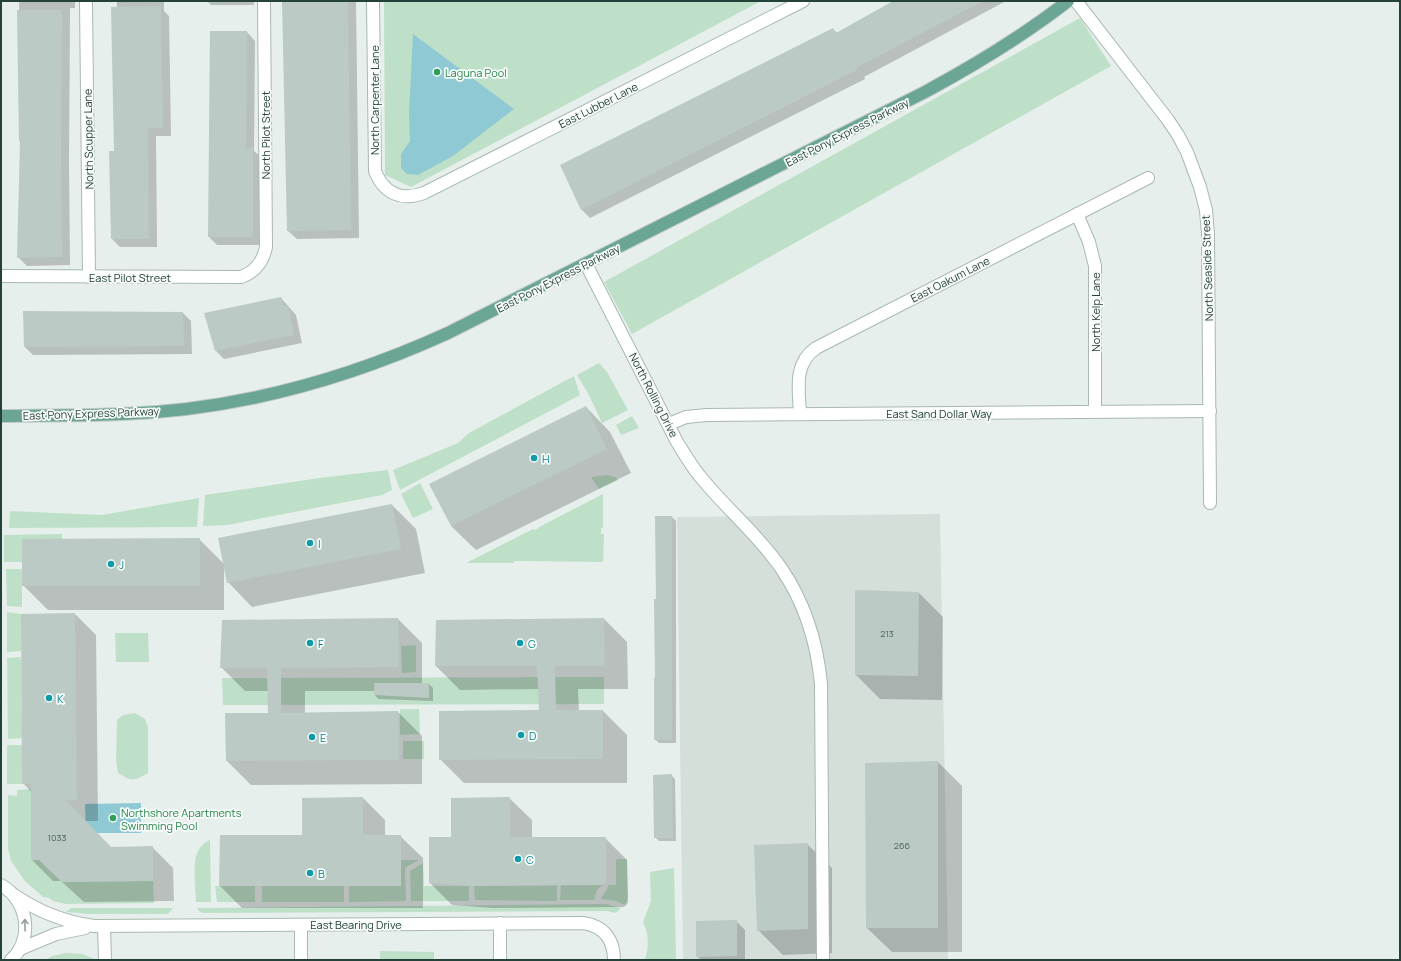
<svg xmlns="http://www.w3.org/2000/svg" width="1401" height="961" font-family="Manrope,sans-serif">
<style>
.built{fill:#d4dfda}
.green{fill:#bfe0c8}
.water{fill:#8ec9d4}
.shadow{fill:#0003}
.building{fill:#bbcac4}
.lines{fill:none;stroke-linecap:round;stroke-linejoin:round}
.minor-casing{stroke:#a8b8b2;stroke-width:14}
.major-casing{stroke:#c2cac8;stroke-width:14}
.minor{stroke:#fff;stroke-width:12}
.major{stroke:#6aa596;stroke-width:12}
.oneway{stroke:#92a09c}
.leisure-dot{fill:#2e9e5b;stroke:#f7fbf9;stroke-width:1.5}
.culture-dot{fill:#0f9aa8;stroke:#f7fbf9;stroke-width:1.5}
.labels{text-anchor:middle;dominant-baseline:central;stroke-width:3.5;stroke-linejoin:round;paint-order:stroke}
.number-label{font-size:9px;fill:#4a645c}
.leisure-label{font-size:11px;fill:#27864d;stroke:#f7fbf9;text-anchor:start}
.street-label{font-size:11px;fill:#24423a;stroke:#f7fbf9}
.culture-label{font-size:11px;fill:#0d838f;stroke:#f7fbf9;text-anchor:start}
</style>
<rect width="100%" height="100%" fill="#e6efeb"/>
<polygon class="built" points="940,514 948,960 683,960 677,517"/>
<g class="green">
<polygon points="384,1 761,1 411,187 385,175"/>
<polygon points="1080,18 1111,66 632,334 604,282"/>
<polygon points="599,363 607,372 628,410 602,423 588,393 577,375"/>
<polygon points="574,376 580,395 400,490 393,470 458,443 469,433"/>
<polygon points="632,416 639,428 621,435 616,425"/>
<polygon points="388,470 392,490 382,495 227,525 203,526 205,495 319,478"/>
<polygon points="607,475 615,477 618,480 599,489 591,477"/>
<polygon points="420,483 433,509 413,518 401,494"/>
<polygon points="603,494 603,528 601,528 601,534 604,534 603,562 519,561 514,561 514,563 466,563 533,529 535,530 539,528 539,527"/>
<polygon points="199,498 197,527 9,528 10,511 102,515"/>
<polygon points="62,534 62,539 22,539 22,562 4,562 4,535"/>
<polygon points="6,569 22,569 22,607 7,606"/>
<polygon points="7,612 21,614 21,651 7,652"/>
<polygon points="115,633 148,633 149,662 116,662"/>
<polygon points="416,645 416,672 402,673 401,646"/>
<polygon points="21,657 22,738 8,739 7,658"/>
<polygon points="604,677 604,704 223,705 222,678"/>
<polygon points="400,709 419,709 420,734 400,735"/>
<path d="M135 713 145 719 148 727V773C134 781 132 782 118 773L116 761 117 720 123 715Z"/>
<rect x="403" y="741" width="21" height="18"/>
<rect x="7" y="745" width="15" height="39"/>
<polygon points="68,787 31,800 31,860 46,860 43,864 62,882 153,881 154,903 66,904 53,901 49,898 43,897 25,881 11,861 8,849 8,795 17,796 17,790"/>
<path d="M210 840 211 902H196C196 882 188 848 210 840Z"/>
<polygon points="423,859 424,886 469,886 469,901 411,901 410,871 423,863"/>
<polygon points="616,859 627,859 628,897 625,905 616,901 601,899 609,885 616,885"/>
<polygon points="401,860 419,860 406,867 405,870 406,901 349,902 349,886 401,886"/>
<path d="M674 868 676 960H645C649 946 649 935 643 922L651 901 650 872Z"/>
<polygon points="557,885 557,901 475,900 474,886"/>
<polygon points="561,885 602,885 597,890 594,900 560,900"/>
<polygon points="215,886 255,886 255,902 217,902"/>
<rect x="262" y="886" width="82" height="16"/>
<polygon points="606,904 621,908 616,913 607,911 202,913 199,911 197,908"/>
<polygon points="71,908 173,908 168,914 88,914 66,912"/>
<polygon points="380,951 434,952 434,960 380,960"/>
<polygon points="66,953 83,954 96,960 45,960 52,956"/>
</g>
<g class="water">
<polygon points="413,34 514,109 453,156 418,175 407,174 401,168 401,154 410,141 409,113"/>
<polygon points="141,803 141,833 86,833 85,804"/>
</g>
<g class="shadow">
<polygon points="19,1 75,1 75,8 70,8 69,165 70,265 27,266 18,257 21,142"/>
<polygon points="117,1 164,1 164,11 169,16 171,136 156,136 157,247 120,247 112,239 115,152"/>
<polygon points="207,1 254,1 254,5 211,5"/>
<polygon points="283,1 356,1 359,238 297,239 288,231"/>
<polygon points="895,1 1006,1 864,77 865,79 590,218 582,210 561,166 833,29 838,34"/>
<polygon points="247,32 255,41 254,151 261,157 261,245 217,245 209,237"/>
<polygon points="281,298 296,315 302,343 224,359 216,351"/>
<polygon points="183,313 191,321 192,354 33,355 25,347"/>
<polygon points="586,407 610,432 631,473 476,550 451,526"/>
<polygon points="392,505 416,529 425,573 252,607 228,582 225,568 224,568 224,610 48,610 23,585 199,539 224,564"/>
<polygon points="656,517 672,517 676,521 676,743 659,743 655,739 656,679"/>
<polygon points="919,593 943,617 942,700 880,699 856,675"/>
<polygon points="75,614 96,635 98,821 85,821 111,848 152,847 173,868 174,901 84,902 61,881 53,881 32,860 32,793 24,784"/>
<polygon points="398,619 422,643 422,684 429,684 433,688 433,701 378,699 375,695 375,691 305,691 305,713 398,712 422,736 422,784 251,785 227,761 226,714 269,714 268,691 245,691 221,667"/>
<polygon points="604,619 627,642 628,689 578,689 579,711 603,711 627,735 627,783 464,783 440,759 540,711 539,689 460,690 436,666"/>
<polygon points="938,762 962,786 962,952 892,952 867,928"/>
<polygon points="671,775 675,779 676,841 659,841 655,837"/>
<polygon points="363,798 385,820 385,836 400,836 423,858 423,908 242,908 220,886"/>
<polygon points="509,798 532,820 532,838 605,838 627,860 628,903 624,907 492,908 452,905 430,883"/>
<polygon points="807,844 832,868 832,953 783,955 758,930"/>
<polygon points="736,921 745,930 745,960 701,960 697,956"/>
</g>
<g class="building">
<polygon points="282,1 348,1 351,230 287,231"/>
<polygon points="893,1 983,1 856,68 857,70 581,210 560,165 833,28 836,33"/>
<polygon points="161,6 163,128 148,128 149,239 111,239 109,151 114,151 111,7"/>
<polygon points="17,10 62,10 61,156 62,257 17,258 20,141 19,141"/>
<polygon points="210,31 247,31 246,148 253,148 253,237 208,237"/>
<polygon points="281,297 284,306 288,305 294,335 215,351 204,313"/>
<polygon points="23,311 183,312 184,346 24,347"/>
<polygon points="586,406 607,449 451,526 429,484"/>
<polygon points="392,504 401,549 227,583 218,538"/>
<polygon points="655,516 672,516 672,740 654,740 654,678 655,678 654,599 656,599"/>
<polygon points="200,538 200,586 22,586 22,539"/>
<polygon points="855,590 919,592 918,676 855,675"/>
<polygon points="75,613 77,800 66,800 111,847 153,846 153,881 62,882 39,860 31,860 31,784 22,784 21,614"/>
<polygon points="398,618 399,667 281,668 281,713 398,711 399,760 226,761 225,713 268,713 267,668 220,668 222,620"/>
<polygon points="604,618 605,666 555,666 556,710 603,710 603,759 439,760 439,711 539,710 537,666 435,666 436,620"/>
<polygon points="374,683 429,683 429,698 374,695"/>
<polygon points="938,761 938,928 866,928 865,763"/>
<polygon points="672,774 673,838 654,838 653,775"/>
<polygon points="363,797 363,835 401,835 401,886 219,886 220,835 302,835 302,798"/>
<polygon points="510,797 510,837 606,837 606,881 602,885 469,886 429,883 429,837 451,837 451,798"/>
<polygon points="808,843 808,929 757,931 754,845"/>
<polygon points="737,920 737,956 696,957 696,921"/>
</g>
<g class="lines">
<g class="minor-casing">
<g id="minor">
<polyline points="86,1 89,277"/>
<path d="M373 1 375 171C384 194 402 201 424 193L803 1"/>
<polyline points="1076,1 1168,120 1178,135 1187,152 1200,187 1206,210 1208,234 1210,503"/>
<polyline points="1077,214 1089,242 1095,266 1095,412"/>
<path d="M586 264 677 442C684 453 690 464 699 475 724 507 758 534 781 568 805 603 817 642 821 684L823 960"/>
<path d="M1 276 241 277C255 272 263 262 266 247L264 1"/>
<path d="M800 414C799 390 793 364 816 348L1148 178"/>
<polyline points="669,424 686,417 707,415 1210,411"/>
<path d="M1 885C28 900 34 939 11 960"/>
<path d="M14 895C39 912 64 922 94 926L583 923C604 926 614 939 614 960"/>
<polyline points="500,923 500,960"/>
<polyline points="301,925 301,960"/>
<polyline points="104,926 105,960"/>
<polyline points="20,949 56,934 85,928"/>
</g>
</g>
<g class="major-casing">
<path id="major" d="M1 416C41 415 82 416 122 414 235 410 345 380 448 333L925 92C975 65 1023 36 1068 1"/>
</g>
<use href="#minor" class="minor"/>
<use href="#major" class="major"/>
</g>
<defs><path id="oneway-shaft" d="M-6 0H5M1.5-3L5.5 0L1.5 3" fill="none" stroke-width="1.6" stroke-linecap="round" stroke-linejoin="round"/></defs>
<use class="oneway" href="#oneway-shaft" transform="translate(25 925) rotate(-91)"/>
<g class="leisure-dot">
<circle cx="437" cy="72" r="4"/>
<circle cx="113" cy="818" r="4"/>
</g>
<g class="culture-dot">
<circle cx="534" cy="458" r="4"/>
<circle cx="310" cy="543" r="4"/>
<circle cx="111" cy="564" r="4"/>
<circle cx="310" cy="643" r="4"/>
<circle cx="520" cy="643" r="4"/>
<circle cx="49" cy="698" r="4"/>
<circle cx="521" cy="735" r="4"/>
<circle cx="312" cy="737" r="4"/>
<circle cx="518" cy="859" r="4"/>
<circle cx="310" cy="873" r="4"/>
</g>
<g class="labels">
<g class="number-label">
<text x="887" y="633">213</text>
<text x="57" y="837">1033</text>
<text x="902" y="845">266</text>
</g>
<g class="leisure-label">
<text x="445" y="72">Laguna Pool</text>
<text x="121" y="812">Northshore Apartments<tspan x="121" dy="13">Swimming Pool</tspan></text>
</g>
<g class="street-label">
<text transform="translate(374 100) rotate(-90)">North Carpenter Lane</text>
<text transform="translate(598 105) rotate(-27)">East Lubber Lane</text>
<text transform="translate(847 132) rotate(-27)">East Pony Express Parkway</text>
<text transform="translate(265 135) rotate(-90)">North Pilot Street</text>
<text transform="translate(88 139) rotate(-91)">North Scupper Lane</text>
<text transform="translate(1207 268) rotate(-92)">North Seaside Street</text>
<text x="130" y="277">East Pilot Street</text>
<text transform="translate(558 278) rotate(-27)">East Pony Express Parkway</text>
<text transform="translate(950 279) rotate(-27)">East Oakum Lane</text>
<text transform="translate(1095 312) rotate(-90)">North Kelp Lane</text>
<text transform="translate(654 395) rotate(63)">North Rolling Drive</text>
<text transform="translate(91 413) rotate(-2)">East Pony Express Parkway</text>
<text x="939" y="413">East Sand Dollar Way</text>
<text x="356" y="924">East Bearing Drive</text>
</g>
<g class="culture-label">
<text x="542" y="458">H</text>
<text x="318" y="543">I</text>
<text x="119" y="564">J</text>
<text x="318" y="643">F</text>
<text x="528" y="643">G</text>
<text x="57" y="698">K</text>
<text x="529" y="735">D</text>
<text x="320" y="737">E</text>
<text x="526" y="859">C</text>
<text x="318" y="873">B</text>
</g>
</g>
<rect width="1401" height="961" fill="none" stroke="#24423a" stroke-width="4"/>
</svg>
